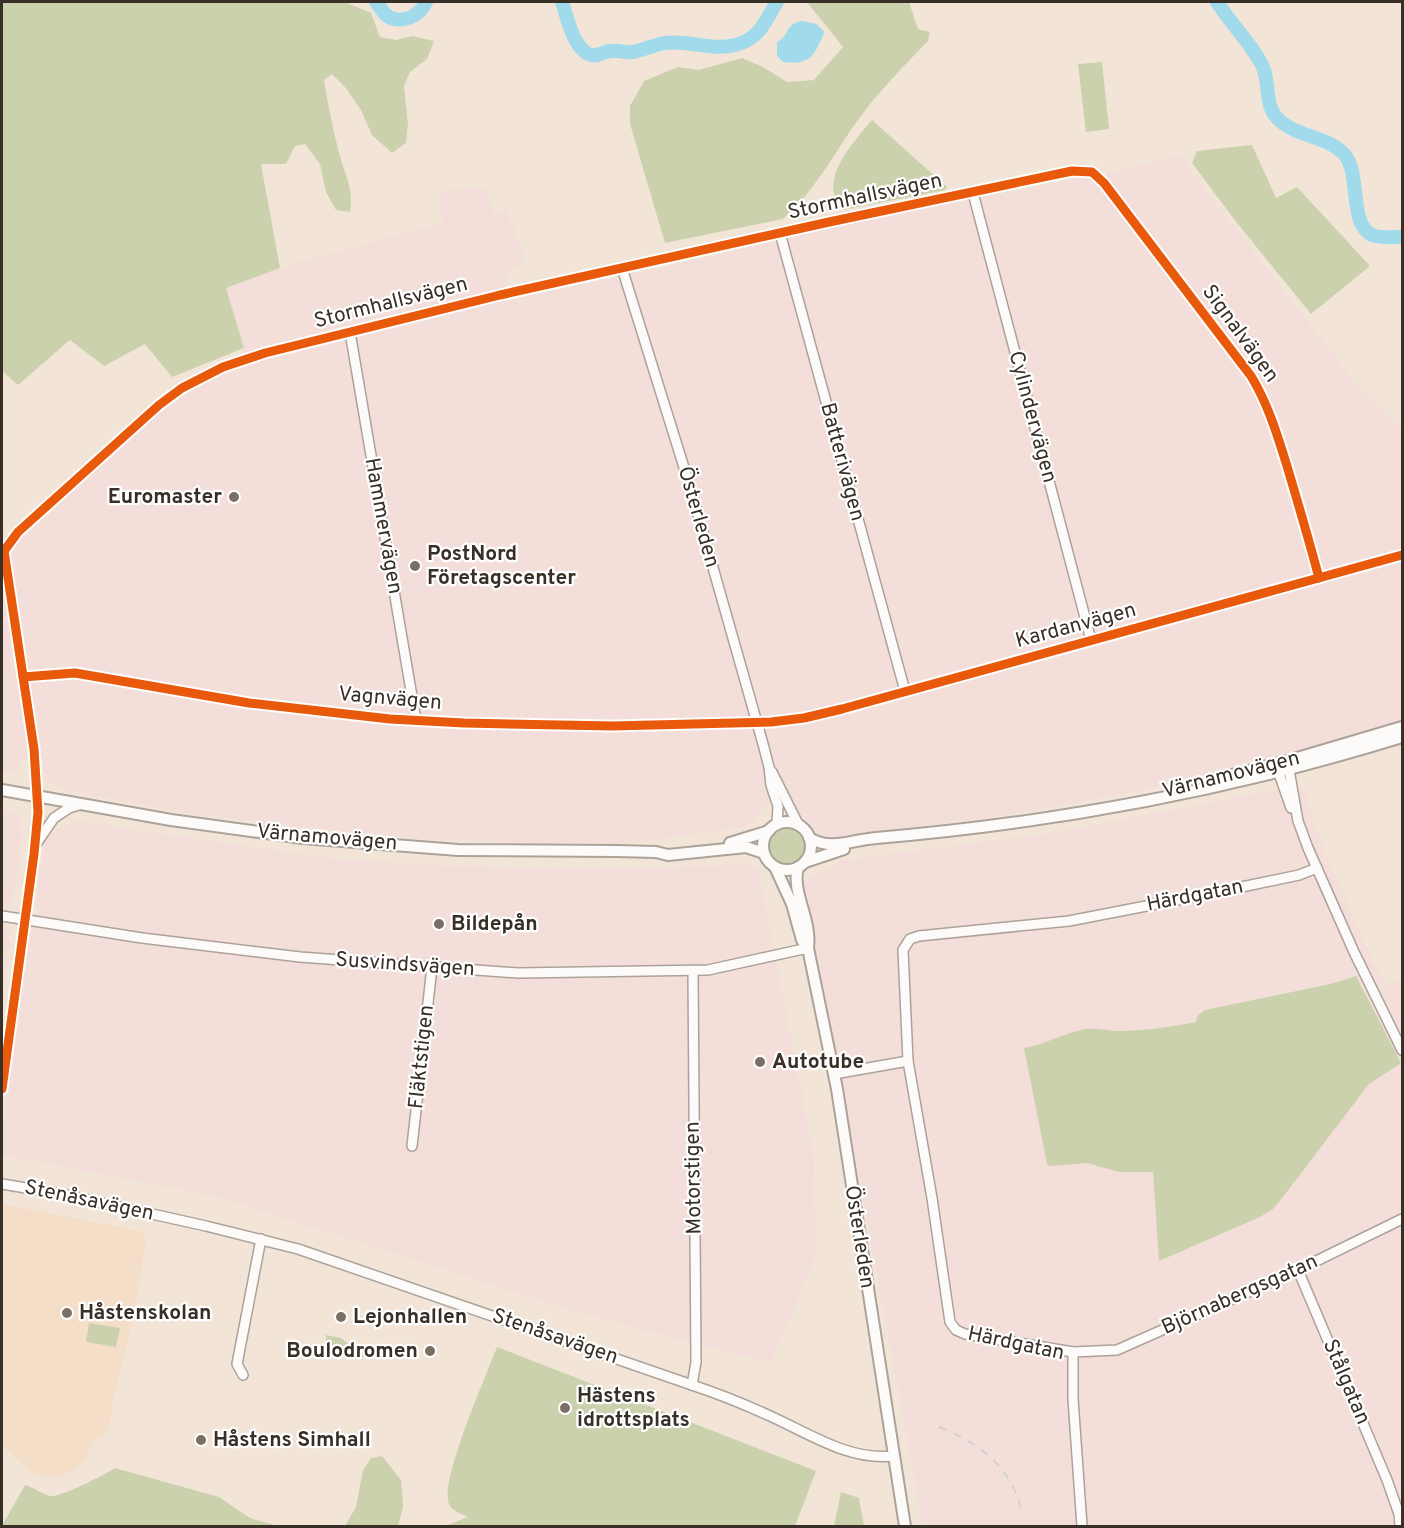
<svg xmlns="http://www.w3.org/2000/svg" width="1404" height="1528" font-family="Overpass,sans-serif">
<style>
.built{fill:#f4dec8}
.industrial{fill:#f3deda;fill-rule:evenodd}
.green{fill:#ccd1ad}
.water{fill:#a0daeb}
.lines{fill:none;stroke-linecap:round;stroke-linejoin:round}
.river{stroke:#a0daeb;stroke-width:14}
.minor-casing{stroke:#aca299;stroke-width:12}
.major-casing{stroke:#aca299;stroke-width:14}
.minor{stroke:#fdfbf9;stroke-width:9}
.major{stroke:#fdfbf9;stroke-width:10}
.rail{stroke:#d4d1cc;stroke-width:2;stroke-dasharray:8 8;stroke-linecap:butt}
.cycleway-casing{stroke:#fff;stroke-width:13}
.cycleway{stroke:#e8590c;stroke-width:9}
.poi-dot{fill:#796f64;stroke:#fff;stroke-width:2}
.labels{text-anchor:middle;dominant-baseline:central;stroke-width:4.5;stroke-linejoin:round;paint-order:stroke}
.street-label{font-size:21px;fill:#382f26;stroke:#fff}
.poi-label{font-size:21px;font-weight:bold;fill:#382f26;stroke:#fff;text-anchor:start}
</style>
<rect width="100%" height="100%" fill="#f2e5d8"/>
<polygon class="built" points="2,1204 140,1231 146,1238 140,1280 127,1346 115,1390 109,1427 103,1436 94,1439 85,1459 77,1467 64,1475 48,1477 35,1473 13,1457 2,1444"/>
<g class="industrial">
<polygon points="1179,155 1364,394 1402,428 1402,723 1281,758 1257,760 1232,765 1230,768 1209,775 1160,787 1009,815 874,832 829,841 816,838 801,821 789,800 764,805 756,819 744,827 632,843 502,842 410,838 291,826 179,812 65,790 52,784 45,772 41,755 21,760 12,773 2,771 2,557 11,556 19,541 157,413 201,383 247,365 226,288 299,262 443,223 438,191 485,188 493,213 506,210 523,250 522,265 506,275 511,299 656,269 892,214 1107,173"/>
<path d="M1306 788V796L1314 822 1329 861 1373 961 1387 985 1402 979V1526H923L813 928 801 883 811 876 843 860 1052 833 1268 791 1280 790 1282 792ZM1356 976 1400 1063 1369 1084 1286 1193 1273 1209 1260 1217 1160 1261 1153 1172H1119L1087 1163 1047 1164 1025 1048 1042 1045 1064 1035 1088 1029 1117 1031 1155 1029 1197 1022 1198 1015 1205 1010 1330 983Z"/>
<polygon points="2,810 18,814 22,834 13,903 5,907 6,922 10,929 9,945 2,996"/>
<polygon points="77,821 328,858 448,866 605,868 751,865 759,872 814,1157 815,1259 771,1363 583,1314 215,1196 2,1155 2,1128 30,934 35,929 38,910 35,904 45,842 48,834"/>
</g>
<g class="green">
<path d="M2 2H345L371 13 380 37 396 40 413 36 434 41 427 59 410 72 404 86 408 124 406 143 392 153 372 135 361 110 345 87 332 74 324 80C328 105 333 129 339 153 345 176 354 188 350 212L336 210 326 192 320 164 305 144 295 146 286 164H261L280 268 226 288 244 348 172 377 145 344 104 366 70 340 18 385 2 371Z"/>
<path d="M807 2H909L918 29 930 32 928 41C903 67 876 94 855 124 832 157 814 192 783 219L665 243 630 124V106L644 81 678 67 699 70 742 58 763 67 787 82 814 80 843 47Z"/>
<polygon points="1102,62 1109,129 1086,132 1078,64"/>
<path d="M872 120 947 187 945 190 843 210C816 181 853 143 872 120Z"/>
<polygon points="1252,145 1276,198 1297,187 1370,266 1311,314 1237,223 1192,163 1197,151"/>
<circle cx="787" cy="847" r="19"/>
<path d="M1356 976 1401 1063 1369 1084 1286 1193 1273 1209 1260 1217 1159 1261 1153 1172H1119L1087 1163 1050 1166 1047 1164 1024 1048C1046 1044 1064 1033 1086 1029 1096 1028 1108 1031 1118 1031 1145 1031 1170 1027 1196 1022L1198 1015 1205 1010 1330 984Z"/>
<polygon points="89,1323 120,1328 116,1347 86,1342"/>
<path d="M326 1335 341 1338 351 1346 383 1353V1358C368 1358 323 1356 326 1335Z"/>
<path d="M497 1347 816 1471 795 1526H445L468 1517C462 1514 452 1511 449 1504 439 1482 487 1374 497 1347Z"/>
<polygon points="382,1456 401,1480 403,1507 398,1526 345,1526 356,1507 363,1470 371,1458"/>
<path d="M115 1468 219 1497 250 1518 278 1526H2L25 1485C35 1488 42 1494 50 1496 60 1498 104 1475 115 1468Z"/>
<polygon points="841,1492 859,1498 864,1526 834,1526"/>
</g>
<path class="water" d="M803 21 816 24 824 31C824 36 821 39 819 44 811 62 802 64 783 62L777 56V42C790 37 784 23 803 21Z"/>
<g class="lines">
<g class="river">
<path d="M376 2C379 5 381 10 385 14 398 26 420 17 426 2"/>
<path d="M562 2C567 16 572 45 588 54 595 58 603 52 610 51 618 50 625 53 633 52 644 50 654 45 664 43 693 39 716 55 746 41 762 33 768 16 777 2"/>
<path d="M1217 2C1231 24 1250 42 1262 65 1271 83 1263 105 1279 120 1297 137 1327 136 1344 154 1362 173 1347 228 1375 236 1384 238 1394 237 1402 237"/>
</g>
<g class="minor-casing">
<g id="minor">
<polyline points="973,193 1091,640"/>
<polyline points="780,233 905,691"/>
<polyline points="622,268 691,490 763,744 769,767 771,785 778,806 777,825"/>
<polyline points="350,332 416,720"/>
<polyline points="23,677 75,673 249,703 390,719 464,723 612,726 771,722 804,718 842,709 1402,555"/>
<polyline points="1288,764 1298,821 1308,848 1354,952 1402,1050"/>
<polyline points="1276,765 1291,808"/>
<polyline points="772,772 799,826"/>
<polyline points="36,844 54,818 69,808 82,804"/>
<polyline points="2,916 142,938 300,957 518,973 708,970 808,948"/>
<polyline points="834,1074 908,1061"/>
<path d="M2 1089 34 854 38 812 34 749 4 551 18 532 159 405 182 388 223 367 265 353 500 295 829 222 1072 171 1092 172 1104 183 1251 376C1268 404 1277 434 1287 466 1298 503 1309 540 1319 578"/>
<polyline points="412,1146 432,967"/>
<path d="M2 1184 62 1194 206 1226 298 1249 692 1385C719 1394 744 1404 770 1416 808 1433 849 1461 893 1456"/>
<polyline points="1298,1270 1387,1480 1399,1514 1400,1526"/>
<polyline points="1073,1352 1117,1350 1298,1270 1402,1219"/>
<polyline points="243,1375 237,1364 261,1239"/>
<polyline points="692,1385 696,1362 693,971"/>
<polyline points="1082,1526 1073,1399 1073,1352 965,1334 956,1330 950,1322 932,1198 908,1061 903,950 910,939 919,936 1069,921 1208,894 1299,875 1317,868"/>
</g>
</g>
<g class="major-casing">
<g id="major">
<polyline points="1209,781 1287,761 1402,727"/>
<polyline points="2,790 171,820 303,838 458,850 617,851 656,852 668,855 746,847 764,853"/>
<circle cx="787" cy="846" r="24"/>
<path d="M809 838C832 851 851 840 876 838 1054 823 1231 790 1402 737"/>
<polyline points="730,843 769,831"/>
<polyline points="805,862 844,849"/>
<polyline points="775,867 792,904 802,940 808,948"/>
<path d="M798 867C791 893 812 919 808 948L837 1089 905 1526"/>
</g>
</g>
<use href="#minor" class="minor"/>
<use href="#major" class="major"/>
<path class="rail" d="M939 1427C979 1443 1009 1465 1021 1508"/>
<g class="cycleway-casing">
<g id="cycleway">
<polyline points="23,677 75,673 249,703 390,719 464,723 612,726 771,722 804,718 842,709 1402,555"/>
<path d="M2 1089 34 854 38 812 34 749 4 551 18 532 159 405 182 388 223 367 265 353 500 295 829 222 1072 171 1092 172 1104 183 1251 376C1268 404 1277 434 1287 466 1298 503 1309 540 1319 578"/>
</g>
</g>
<use href="#cycleway" class="cycleway"/>
</g>
<g class="poi-dot">
<circle cx="234" cy="497" r="6"/>
<circle cx="415" cy="566" r="6"/>
<circle cx="439" cy="924" r="6"/>
<circle cx="760" cy="1062" r="6"/>
<circle cx="67" cy="1313" r="6"/>
<circle cx="341" cy="1317" r="6"/>
<circle cx="430" cy="1351" r="6"/>
<circle cx="565" cy="1408" r="6"/>
<circle cx="201" cy="1440" r="6"/>
</g>
<g class="labels">
<g class="street-label">
<text transform="translate(865 197) rotate(-12)">Stormhallsvägen</text>
<text transform="translate(391 303) rotate(-14)">Stormhallsvägen</text>
<text transform="translate(1240 334) rotate(54)">Signalvägen</text>
<text transform="translate(1032 417) rotate(75)">Cylindervägen</text>
<text transform="translate(842 462) rotate(75)">Batterivägen</text>
<text transform="translate(698 517) rotate(74)">Österleden</text>
<text transform="translate(383 526) rotate(80)">Hammervägen</text>
<text transform="translate(1076 626) rotate(-15)">Kardanvägen</text>
<text transform="translate(390 699) rotate(5)">Vagnvägen</text>
<text transform="translate(1231 775) rotate(-14)">Värnamovägen</text>
<text transform="translate(327 838) rotate(5)">Värnamovägen</text>
<text transform="translate(1195 896) rotate(-11)">Härdgatan</text>
<text transform="translate(405 965) rotate(4)">Susvindsvägen</text>
<text transform="translate(422 1057) rotate(-84)">Fläktstigen</text>
<text transform="translate(694 1178) rotate(-91)">Motorstigen</text>
<text transform="translate(89 1201) rotate(12)">Stenåsavägen</text>
<text transform="translate(859 1237) rotate(81)">Österleden</text>
<text transform="translate(1240 1295) rotate(-24)">Björnabergsgatan</text>
<text transform="translate(555 1337) rotate(19)">Stenåsavägen</text>
<text transform="translate(1016 1344) rotate(12)">Härdgatan</text>
<text transform="translate(1346 1382) rotate(67)">Stålgatan</text>
</g>
<g class="poi-label">
<text x="222" y="497" text-anchor="end">Euromaster</text>
<text x="427" y="554">PostNord<tspan x="427" dy="24">Företagscenter</tspan></text>
<text x="451" y="924">Bildepån</text>
<text x="772" y="1062">Autotube</text>
<text x="79" y="1313">Håstenskolan</text>
<text x="353" y="1317">Lejonhallen</text>
<text x="418" y="1351" text-anchor="end">Boulodromen</text>
<text x="577" y="1396">Hästens<tspan x="577" dy="24">idrottsplats</tspan></text>
<text x="213" y="1440">Håstens Simhall</text>
</g>
</g>
<rect width="1404" height="1528" fill="none" stroke="#382f26" stroke-width="6"/>
</svg>
